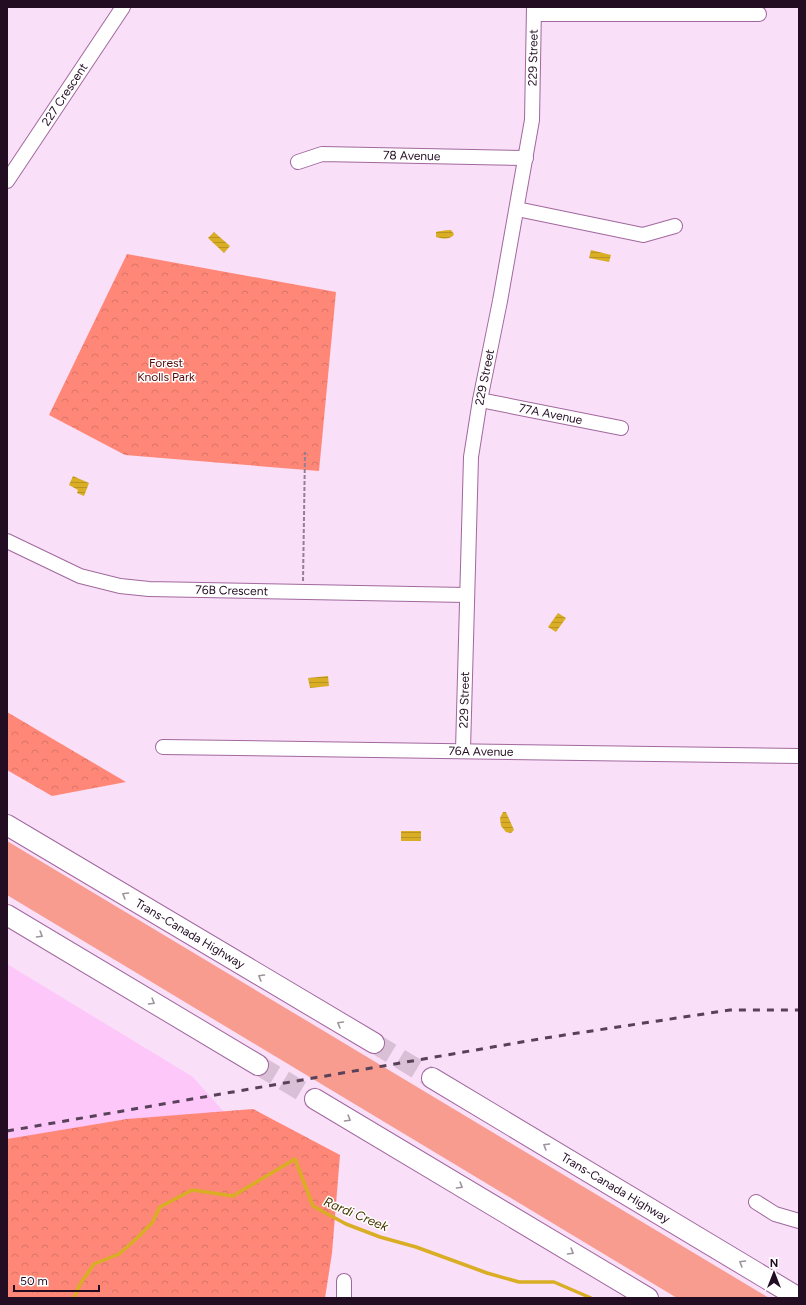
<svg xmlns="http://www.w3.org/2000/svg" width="806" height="1305" font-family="Figtree,sans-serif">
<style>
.built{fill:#fec7fa}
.green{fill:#f79c8f}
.forest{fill:url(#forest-crowns)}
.water{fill:url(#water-rules)}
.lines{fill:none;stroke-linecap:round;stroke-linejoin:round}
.stream{stroke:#d9ad24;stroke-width:3.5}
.highway-tunnel{stroke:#d9c0d7;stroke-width:20;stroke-dasharray:20 10;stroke-linecap:butt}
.minor-casing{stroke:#a1689e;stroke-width:16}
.highway-casing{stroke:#a1689e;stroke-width:22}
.path{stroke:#967e95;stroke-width:2;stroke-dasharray:4 2;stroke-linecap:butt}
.minor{stroke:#fff;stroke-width:14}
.highway{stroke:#fff;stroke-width:20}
.rail{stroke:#594259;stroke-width:3;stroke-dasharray:7 7;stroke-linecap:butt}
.oneway{stroke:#9c929c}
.labels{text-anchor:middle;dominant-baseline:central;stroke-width:3;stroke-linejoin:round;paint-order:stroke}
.street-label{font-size:12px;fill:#230d23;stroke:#fff}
.park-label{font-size:12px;fill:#530806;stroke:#fff}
.water-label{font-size:13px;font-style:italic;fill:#493700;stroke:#fff}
</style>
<defs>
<pattern id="forest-crowns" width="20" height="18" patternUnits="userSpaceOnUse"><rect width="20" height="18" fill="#ff8778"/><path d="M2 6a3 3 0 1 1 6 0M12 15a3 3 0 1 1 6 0" fill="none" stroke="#da7368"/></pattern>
<pattern id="water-rules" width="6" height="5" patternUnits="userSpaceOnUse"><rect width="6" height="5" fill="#d9ad24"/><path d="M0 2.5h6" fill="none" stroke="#ba9420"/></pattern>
</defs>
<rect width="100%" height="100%" fill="#f9dff7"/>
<polygon class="built" points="7,964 193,1077 299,1197 7,1298"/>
<polygon class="green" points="7,841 769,1298 677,1298 7,895"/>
<g class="forest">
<polygon points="127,254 336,292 319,471 125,455 49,415"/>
<polygon points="7,712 126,782 52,796 7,770"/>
<polygon points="253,1109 340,1155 332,1253 325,1298 7,1298 7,1139 127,1119"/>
</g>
<g class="water">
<path d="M451 230 454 234C451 240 442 239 436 237V232C438 231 448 230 451 230Z"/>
<polygon points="214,232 230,246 224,253 208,238"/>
<polygon points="591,250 611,255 609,262 589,258"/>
<polygon points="73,476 89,483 84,496 77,493 78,490 69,485"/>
<polygon points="558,613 566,618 556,632 548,627"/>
<polygon points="328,676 329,686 310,688 308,678"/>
<polygon points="503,812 506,812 514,830 511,833 506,832 501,826 500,818"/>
<rect x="401" y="831" width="20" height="10"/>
</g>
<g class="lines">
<polyline class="stream" points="74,1298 80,1284 94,1264 119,1254 136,1239 152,1223 160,1207 192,1190 233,1196 295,1159 313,1206 346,1224 380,1237 416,1247 487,1273 519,1282 554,1282 591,1298"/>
<g class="highway-tunnel">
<polyline points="374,1043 432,1078"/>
<polyline points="258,1065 315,1099"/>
</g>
<g class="minor-casing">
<g id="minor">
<polyline points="534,14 759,14"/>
<path id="s1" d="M298 162 322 154 526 158"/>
<path id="s2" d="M7 181 123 7"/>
<polyline points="517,209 643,235 675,226"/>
<path id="s3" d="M480 400 621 428"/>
<path id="s4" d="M7 541 80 576 120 586 149 589 466 595"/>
<path id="s5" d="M163 747 799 756"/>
<path id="s6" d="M463 750 471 457 480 400 500 301 532 120 534 7"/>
<polyline points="756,1202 775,1214 799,1221"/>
<polyline points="344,1281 344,1298"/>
</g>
</g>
<g class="highway-casing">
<g id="highway">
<path id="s7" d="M7 825 374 1043"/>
<polyline points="7,915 258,1065"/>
<path id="s8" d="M432 1078 799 1298"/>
<polyline points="315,1099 648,1298"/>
</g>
</g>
<polyline class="path" points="303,581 305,452"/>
<use href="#minor" class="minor"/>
<use href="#highway" class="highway"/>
<polyline class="rail" points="7,1131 545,1038 730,1010 799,1010"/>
</g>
<defs><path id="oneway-chevron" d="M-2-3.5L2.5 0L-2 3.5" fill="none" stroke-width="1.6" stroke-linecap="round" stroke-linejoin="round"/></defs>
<g class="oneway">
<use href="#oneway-chevron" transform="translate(125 895) rotate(-149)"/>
<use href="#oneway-chevron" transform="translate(40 935) rotate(31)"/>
<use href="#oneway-chevron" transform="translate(261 977) rotate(-149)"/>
<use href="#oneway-chevron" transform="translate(152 1002) rotate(31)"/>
<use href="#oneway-chevron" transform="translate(340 1024) rotate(-150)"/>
<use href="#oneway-chevron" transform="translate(348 1119) rotate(31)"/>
<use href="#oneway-chevron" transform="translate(546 1146) rotate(-149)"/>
<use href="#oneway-chevron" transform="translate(460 1186) rotate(31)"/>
<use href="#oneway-chevron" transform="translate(571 1252) rotate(31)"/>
<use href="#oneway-chevron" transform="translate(742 1263) rotate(-149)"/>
</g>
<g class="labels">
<g class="street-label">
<text stroke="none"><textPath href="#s6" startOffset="698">229 Street</textPath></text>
<text stroke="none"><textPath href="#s2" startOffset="104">227 Crescent</textPath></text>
<text stroke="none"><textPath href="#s1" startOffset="115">78 Avenue</textPath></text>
<text stroke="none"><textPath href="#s6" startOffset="374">229 Street</textPath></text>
<text stroke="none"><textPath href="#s3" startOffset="72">77A Avenue</textPath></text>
<text stroke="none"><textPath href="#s4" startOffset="234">76B Crescent</textPath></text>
<text stroke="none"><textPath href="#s6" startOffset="50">229 Street</textPath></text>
<text stroke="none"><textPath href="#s5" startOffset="318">76A Avenue</textPath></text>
<text stroke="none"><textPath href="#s7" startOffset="213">Trans-Canada Highway</textPath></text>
<text stroke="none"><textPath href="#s8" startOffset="214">Trans-Canada Highway</textPath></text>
</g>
<g class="park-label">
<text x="166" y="363">Forest<tspan x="166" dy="14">Knolls Park</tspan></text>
</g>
<g class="water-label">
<text transform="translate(356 1214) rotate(23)">Rardi Creek</text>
</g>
</g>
<rect width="806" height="1305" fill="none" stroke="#230d23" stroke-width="16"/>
<g transform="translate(774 1273)" stroke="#ffffff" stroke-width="3" paint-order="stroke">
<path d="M0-3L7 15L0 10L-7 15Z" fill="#230d23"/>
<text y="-6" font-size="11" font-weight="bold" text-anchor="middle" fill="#230d23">N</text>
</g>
<path d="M14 1285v6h85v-6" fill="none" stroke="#230d23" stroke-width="2"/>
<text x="20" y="1285" font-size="12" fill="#230d23" stroke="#ffffff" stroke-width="3" paint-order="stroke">50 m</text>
</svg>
